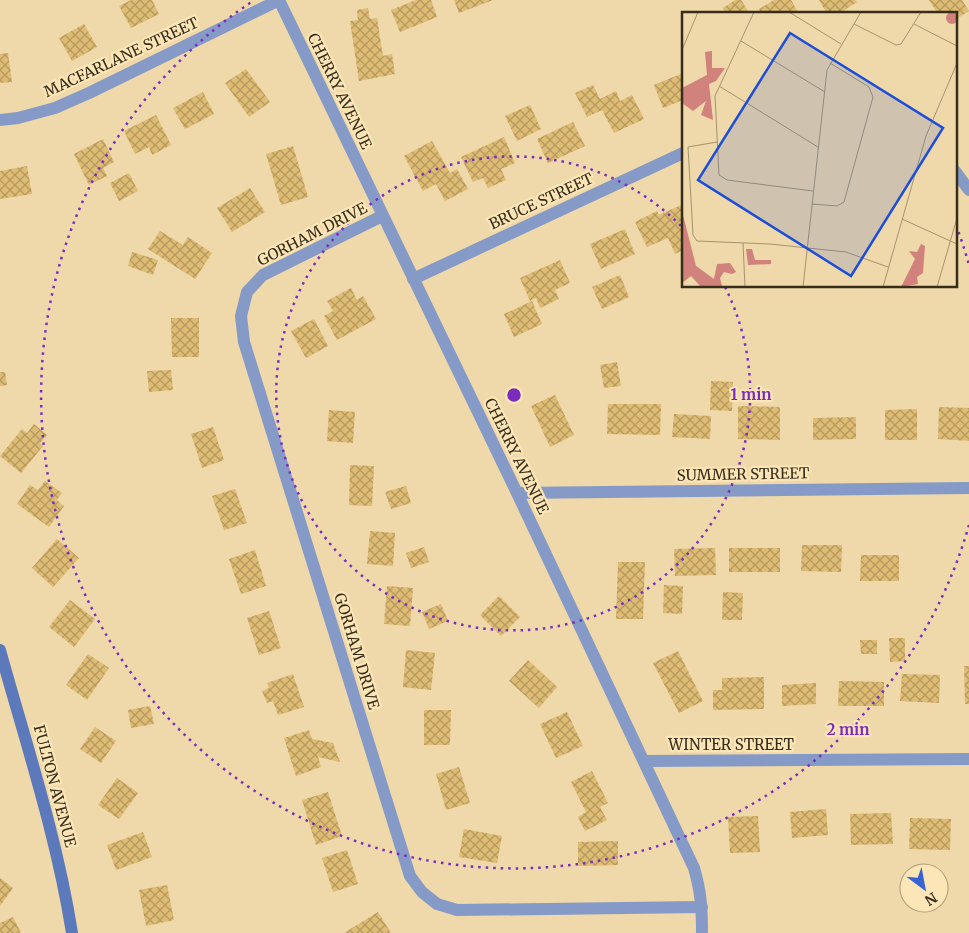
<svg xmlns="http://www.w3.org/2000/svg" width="969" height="933" font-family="Merriweather,serif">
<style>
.building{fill:url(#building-cross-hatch)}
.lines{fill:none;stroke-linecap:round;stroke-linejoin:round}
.street{stroke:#859ac7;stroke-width:12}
.secondary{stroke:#5b79bb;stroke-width:12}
.ring{fill:none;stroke:#7b2cbf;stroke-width:2.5;stroke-dasharray:2.5 5}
.labels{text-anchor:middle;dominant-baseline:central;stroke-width:4.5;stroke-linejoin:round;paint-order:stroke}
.street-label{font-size:15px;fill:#362d1b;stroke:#fce5b6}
.inset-road{fill:none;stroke:#a59470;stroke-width:1}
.view{fill:#1d4ed8;fill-opacity:0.15;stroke:#1d4ed8;stroke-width:2.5}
.inset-edge{fill:none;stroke:#362d1b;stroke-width:2.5}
.centre{fill:#7b2cbf;stroke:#fce5b6;stroke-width:2.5}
.ring-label{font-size:15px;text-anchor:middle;font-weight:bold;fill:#7b2cbf;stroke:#fce5b6;stroke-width:4.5;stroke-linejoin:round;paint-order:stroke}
</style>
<defs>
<pattern id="building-cross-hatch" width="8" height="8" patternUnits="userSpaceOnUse" patternTransform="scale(1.25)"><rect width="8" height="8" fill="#debc74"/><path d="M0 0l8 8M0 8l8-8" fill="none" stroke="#b5995e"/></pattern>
</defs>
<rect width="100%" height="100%" fill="#efd8a9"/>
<g class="building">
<polygon points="131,0 152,0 159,14 131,28 119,6"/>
<polygon points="416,0 431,0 437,17 400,32 391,10"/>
<polygon points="454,0 493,0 459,13"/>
<polygon points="735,0 741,0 750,14 726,14 723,8"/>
<polygon points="774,0 791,0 799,14 762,14 759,9"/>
<polygon points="819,0 855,0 857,2 839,14 827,14"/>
<polygon points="929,0 962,0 969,11 955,20 955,14 938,14"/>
<polygon points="368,8 370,19 377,18 383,56 392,54 395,74 359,81 350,21 358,20 357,10"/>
<polygon points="84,24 97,47 72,61 59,38"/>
<polygon points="8,53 12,82 0,83 0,54"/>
<polygon points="246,69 270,102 249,117 225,83"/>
<polygon points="683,73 683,100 663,108 654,85"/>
<polygon points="593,85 600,99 616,91 620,101 632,95 644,119 614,133 602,110 587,117 575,93"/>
<polygon points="203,92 214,114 185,129 173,108"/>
<polygon points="530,105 541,129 517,141 505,116"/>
<polygon points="156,115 171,145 152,155 149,147 135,154 124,131"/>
<polygon points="573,122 585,146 548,163 537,139"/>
<polygon points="504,137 515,163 501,169 506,180 488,188 483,178 473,182 461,157"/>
<polygon points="103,139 114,162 103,168 107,176 89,185 74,154"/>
<polygon points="432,141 450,173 457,169 468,189 445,201 436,184 423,191 404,156"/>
<polygon points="293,146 308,197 281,205 266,154"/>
<polygon points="27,166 32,194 0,199 0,171"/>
<polygon points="129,173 138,191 119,201 110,183"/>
<polygon points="250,188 265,212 232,232 217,208"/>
<polygon points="681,205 683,208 683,250 675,254 668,238 647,247 635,222 657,211 659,215"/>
<polygon points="625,229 635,254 601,269 590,244"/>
<polygon points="160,231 183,245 188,237 212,253 195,279 148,249"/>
<polygon points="132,252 158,260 153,275 128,266"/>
<polygon points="560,260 570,283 555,290 559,299 540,308 536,298 530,301 520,278"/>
<polygon points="620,275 629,297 602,309 592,287"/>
<polygon points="351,288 357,300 363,296 376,319 337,340 324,316 333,311 327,301"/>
<polygon points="532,301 542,324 514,337 504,314"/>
<polygon points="171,318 199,318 199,357 172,357"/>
<polygon points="314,319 328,346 306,358 291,331"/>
<polygon points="617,362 621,386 604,388 600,365"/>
<polygon points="171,370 173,390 149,392 147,371"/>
<polygon points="0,372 5,372 7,385 0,386"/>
<polygon points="711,381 733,382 732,411 710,410"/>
<polygon points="555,395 574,435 550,447 531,406"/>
<polygon points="608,404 661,404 660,435 607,434"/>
<polygon points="738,406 780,407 780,440 738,439"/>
<polygon points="939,407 969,408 969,441 938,439"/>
<polygon points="917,409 917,440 885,440 885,410"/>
<polygon points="329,410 355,412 353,443 327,441"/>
<polygon points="674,414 711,416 710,439 672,437"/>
<polygon points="856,417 856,439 813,440 813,418"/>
<polygon points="34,424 47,435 40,443 43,446 21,473 0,456 22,429 27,433"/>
<polygon points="213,427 224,460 202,468 191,434"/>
<polygon points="350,465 374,466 372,506 349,505"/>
<polygon points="45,481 62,493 57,500 64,506 49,527 17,504 30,485 38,490"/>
<polygon points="406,486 411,503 391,509 385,492"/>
<polygon points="235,489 247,523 224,530 212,496"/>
<polygon points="370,531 395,533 393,566 367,564"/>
<polygon points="57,539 79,558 53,587 32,568"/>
<polygon points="802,545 842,545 841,572 801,571"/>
<polygon points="424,547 429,562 411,568 406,553"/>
<polygon points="715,548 716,575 675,576 674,549"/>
<rect x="729" y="548" width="51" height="24"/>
<polygon points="255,550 266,586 241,594 229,559"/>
<polygon points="861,555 899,555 899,581 860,581"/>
<polygon points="618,562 645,562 643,619 616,619"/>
<polygon points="664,585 683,586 682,614 663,613"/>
<polygon points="387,586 413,588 410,626 384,624"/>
<polygon points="723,592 743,593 742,620 722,620"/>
<polygon points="499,596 520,617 501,636 480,615"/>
<polygon points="70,600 95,619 74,647 49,627"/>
<polygon points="441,604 448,621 429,629 422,612"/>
<polygon points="269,611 281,648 259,655 247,618"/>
<polygon points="889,638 905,638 905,661 890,662"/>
<polygon points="860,640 877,640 877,654 861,654"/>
<polygon points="406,650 435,653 431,690 403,687"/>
<polygon points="678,651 703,701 679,713 653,663"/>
<polygon points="88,654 109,668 87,700 66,685"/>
<polygon points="528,660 557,687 539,708 509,681"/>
<polygon points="964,666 969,666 969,704 965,704"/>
<polygon points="293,674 304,707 278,715 273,701 267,703 262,691 269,688 267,683"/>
<polygon points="902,674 940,675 939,703 900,701"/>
<polygon points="764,677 764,709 713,710 713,690 722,690 722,678"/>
<polygon points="839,681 884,682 884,706 838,706"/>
<polygon points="816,683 816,704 782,706 782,685"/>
<polygon points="150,706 154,724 131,728 128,710"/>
<polygon points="424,710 451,710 450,745 424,745"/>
<polygon points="567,712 583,746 556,758 540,724"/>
<polygon points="95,727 116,741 101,763 80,749"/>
<polygon points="309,730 312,739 333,743 340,762 318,757 321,767 296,776 284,738"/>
<polygon points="459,767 470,803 446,810 436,774"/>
<polygon points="592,771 608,803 600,807 607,820 585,831 578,817 586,812 571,782"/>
<polygon points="117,778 138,793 119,819 98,805"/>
<polygon points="328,792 342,836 316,845 302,800"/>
<polygon points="826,809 828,835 792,838 790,812"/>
<polygon points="891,813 893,844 851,845 850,814"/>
<polygon points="758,816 760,852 730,853 728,817"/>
<polygon points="910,818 951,819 950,850 909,849"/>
<polygon points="464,829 502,836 497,863 459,857"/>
<polygon points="143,832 152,857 116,870 107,845"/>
<polygon points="618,841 618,865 578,866 578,842"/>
<polygon points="347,850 358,884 333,892 322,858"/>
<polygon points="0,878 13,888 0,906"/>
<polygon points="167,885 174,920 146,926 139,890"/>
<polygon points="378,912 391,933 344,933"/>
<polygon points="13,917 21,933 0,933 0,923"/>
</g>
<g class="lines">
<g class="street">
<path d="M279 0 517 493 694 868C701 892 702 908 702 933"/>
<polyline points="0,120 18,118 55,108 89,93 279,0"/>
<polyline points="955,171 969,190"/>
<polyline points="382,216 263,275 247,292 241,316 244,342 410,876 422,892 437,904 457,910 702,907"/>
<polyline points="413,279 683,153"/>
<polyline points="517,493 969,488"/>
<polyline points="644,761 969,759"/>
</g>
<path class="secondary" d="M0 650C26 744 57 837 72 933"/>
</g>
<g class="ring">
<path d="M725 287A237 237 0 1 1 682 227"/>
<path d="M969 525A473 473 0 1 1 253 1M956 225A473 473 0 0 1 969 265"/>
</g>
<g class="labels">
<g class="street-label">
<text transform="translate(121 57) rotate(-25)">MACFARLANE STREET</text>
<text transform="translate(340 91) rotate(64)">CHERRY AVENUE</text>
<text transform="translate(541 201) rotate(-25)">BRUCE STREET</text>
<text transform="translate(312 234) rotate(-27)">GORHAM DRIVE</text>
<text transform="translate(517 456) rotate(64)">CHERRY AVENUE</text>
<text transform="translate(743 474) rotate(-1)">SUMMER STREET</text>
<text transform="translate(357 651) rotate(73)">GORHAM DRIVE</text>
<text x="731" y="744">WINTER STREET</text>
<text transform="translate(55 786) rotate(75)">FULTON AVENUE</text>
</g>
</g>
<g transform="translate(682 12)">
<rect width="275" height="275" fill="#efd8a9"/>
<path d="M264 6a6 6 0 1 1 12 0a6 6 0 1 1-12 0ZM30 39V56H43L34 69 27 72 31 108 19 103 24 89 11 99 0 91V76L25 63 23 40ZM0 199 14 254 32 267 35 252 48 251 54 260 50 262 42 260 38 266 40 274 50 275H19L9 264 0 271ZM239 232 243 234 241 261 235 265 236 272 219 275 233 247 227 239 235 240ZM64 237H70L73 248H89V252L66 253Z" fill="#d1827c"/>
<path class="inset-road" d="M72 0 33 84 37 163 45 168 131 179M107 0 159 32M172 12 214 33 219 32 239 0M232 12 275 34M59 29 143 80M0 38 16 0M37 74 136 135M35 130 6 135 11 223 15 229 88 232 164 240 206 255M130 192 155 194 162 190 191 85 187 75 148 51M220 207 275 232M61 231 63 275M121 275 145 58 179 0M201 275 244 124 275 51M255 275 275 206"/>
<path class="view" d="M108 21 261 116 169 264 16 168Z"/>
<rect width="275" height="275" class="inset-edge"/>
</g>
<circle cx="514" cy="395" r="8" class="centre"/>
<g class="ring-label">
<text x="751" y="400">1 min</text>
<text x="848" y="735">2 min</text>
</g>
<g transform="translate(924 888) rotate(148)"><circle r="24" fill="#fce5b6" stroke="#ad9b78"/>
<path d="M0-4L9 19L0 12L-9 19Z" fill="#3863d3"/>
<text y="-8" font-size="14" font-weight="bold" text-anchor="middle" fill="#362d1b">N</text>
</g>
</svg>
